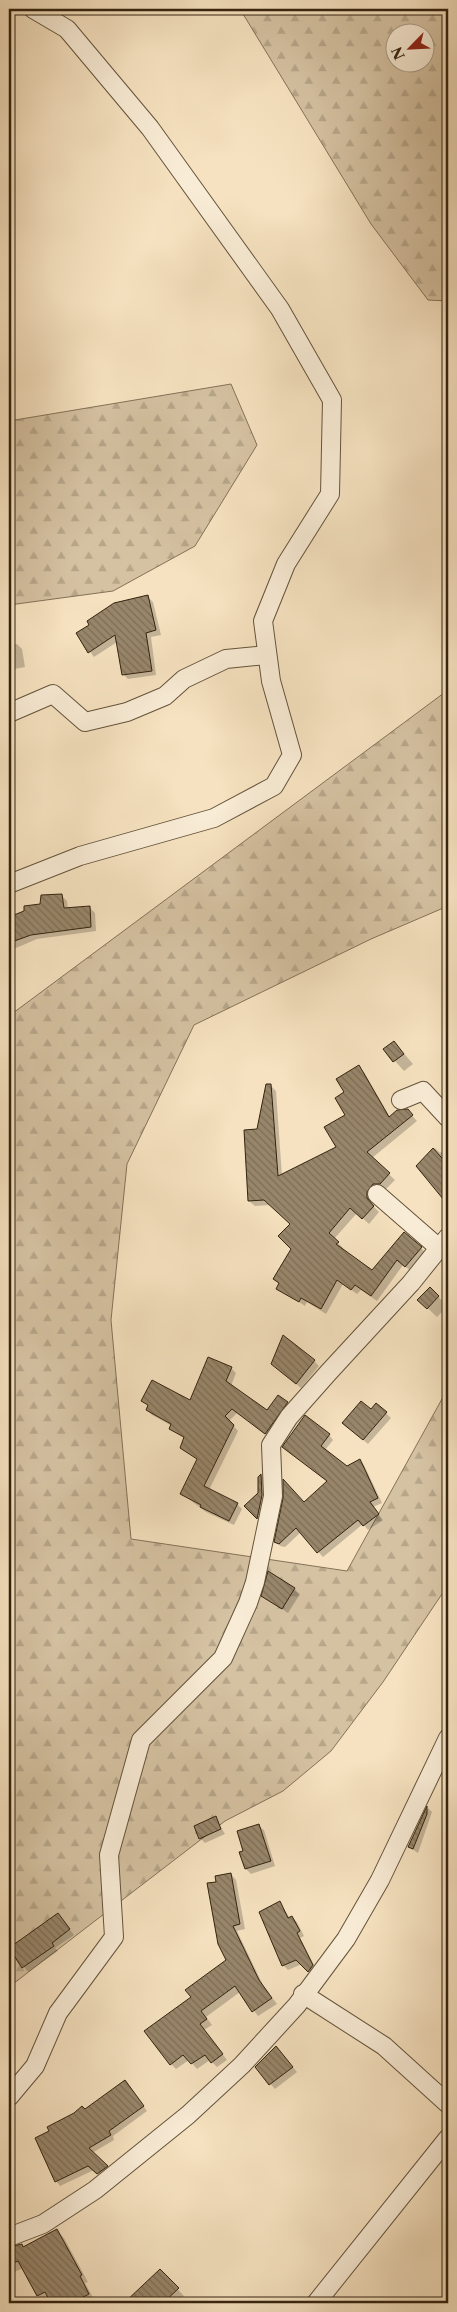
<svg xmlns="http://www.w3.org/2000/svg" width="457" height="2312" font-family="'Libre Caslon Text',serif">
<style>
.forest{fill:url(#forest-firs);stroke:#847258;fill-rule:evenodd}
.shadow{fill:#0003}
.building{fill:url(#building-back-hatch);stroke:#33230f}
.lines{fill:none;stroke-linecap:round;stroke-linejoin:round}
.street-casing{stroke:#64533b;stroke-width:20}
.street{stroke:#f9ecd6;stroke-width:18}
</style>
<defs>
<pattern id="forest-firs" width="22" height="20" patternUnits="userSpaceOnUse" patternTransform="scale(1.25)"><rect width="22" height="20" fill="#d5c2a2"/><path d="M5 1l3.5 6h-7zM16 11l3.5 6h-7z" fill="#b7a68a"/></pattern>
<pattern id="building-back-hatch" width="6" height="6" patternUnits="userSpaceOnUse" patternTransform="scale(1.25)"><rect width="6" height="6" fill="#98866b"/><path d="M-1 5l2 2M0 0l6 6M5-1l2 2" fill="none" stroke="#7d6d56"/></pattern>
</defs>
<rect width="100%" height="100%" fill="#f6e2c0"/>
<filter id="stains"><feTurbulence type="fractalNoise" baseFrequency=".004" numOctaves="4"/><feColorMatrix values="0 0 0 0 .2 0 0 0 0 .09 0 0 0 0 .02 0 0 0 .5 -.17"/></filter>
<radialGradient id="worn" r=".72"><stop offset=".6" stop-color="#630" stop-opacity="0"/><stop offset="1" stop-color="#630" stop-opacity=".3"/></radialGradient>
<g class="forest">
<path d="M240 9H448V301L428 300 371 224ZM394 32H424V62H394Z"/>
<polygon points="231,384 257,445 195,546 113,591 9,605 9,421"/>
<polygon points="448,690 448,906 371,939 194,1025 127,1164 111,1320 131,1539 347,1571 448,1388 448,1585 383,1682 331,1751 283,1791 225,1821 9,1987 9,1016"/>
</g>
<g class="shadow">
<polygon points="148,597 153,602 161,635 151,637 156,675 128,679 123,674 117,642 94,657 77,634"/>
<polygon points="9,633 11,645 17,644 22,649 25,667 9,670"/>
<polygon points="62,896 67,901 68,909 90,908 95,913 96,931 37,939 9,951 9,918"/>
<polygon points="394,1042 413,1064 404,1071 385,1050"/>
<polygon points="358,1067 364,1072 390,1117 407,1110 417,1121 372,1158 395,1180 386,1189 379,1189 372,1197 372,1205 379,1212 369,1224 357,1213 334,1239 343,1248 342,1250 372,1272 421,1248 426,1253 411,1271 403,1265 377,1301 361,1290 357,1294 343,1284 326,1314 307,1302 305,1306 278,1288 280,1284 275,1279 292,1249 291,1224 271,1205 255,1206 249,1201 258,1130 270,1085 276,1091 282,1176 338,1148 347,1116 345,1093"/>
<polygon points="448,1145 448,1202 417,1166 435,1148 440,1153"/>
<polygon points="430,1289 448,1306 437,1317 419,1300"/>
<polygon points="314,1361 319,1366 301,1388 277,1369"/>
<polygon points="231,1368 236,1373 231,1386 268,1412 287,1403 292,1408 271,1438 237,1413 229,1421 238,1431 209,1490 237,1504 242,1509 234,1525 206,1512 182,1494 198,1460 181,1448 185,1439 170,1429 172,1426 152,1415 147,1410 149,1406 142,1400 190,1402"/>
<polygon points="371,1411 386,1413 391,1418 368,1444 349,1428"/>
<polygon points="329,1435 333,1440 325,1450 347,1467 360,1461 364,1465 382,1503 373,1507 383,1520 368,1530 363,1524 323,1557 301,1532 285,1547 280,1546 276,1541 304,1504 328,1482 289,1452"/>
<polygon points="261,1475 266,1480 262,1522 246,1507 259,1494 259,1478"/>
<polygon points="269,1573 300,1594 288,1613 263,1596"/>
<polygon points="428,1808 432,1812 418,1853 409,1847"/>
<polygon points="215,1818 225,1834 205,1843 200,1838"/>
<polygon points="259,1826 264,1830 275,1866 251,1874 246,1869 241,1853 245,1851"/>
<polygon points="231,1874 236,1880 245,1929 237,1931 264,1987 277,2004 258,2016 240,1992 206,2017 212,2025 204,2030 227,2060 217,2067 210,2060 197,2069 189,2060 176,2069 171,2064 192,1998 228,1961 217,1883"/>
<polygon points="280,1903 290,1918 292,1917 297,1922 304,1936 300,1938 317,1971 314,1975 302,1964 288,1970 283,1965"/>
<polygon points="58,1914 74,1935 55,1948 58,1951 28,1972 10,1949"/>
<polygon points="280,2052 297,2072 275,2089 256,2067"/>
<polygon points="129,2086 147,2111 113,2136 114,2140 92,2153 111,2171 103,2178 94,2170 60,2186 56,2181 85,2110"/>
<polygon points="57,2231 64,2238 88,2282 85,2283 95,2301 91,2303 53,2303 50,2299 45,2302 38,2295 24,2268 9,2274 9,2249 21,2245 25,2248"/>
<polygon points="160,2271 184,2296 176,2303 126,2303"/>
</g>
<g class="building">
<polygon points="148,595 156,630 146,633 152,671 122,675 115,635 88,653 76,633 89,625 87,621 114,603"/>
<polygon points="62,894 64,908 90,906 91,927 31,935 9,943 9,917 24,911 24,906 40,904 41,895"/>
<polygon points="394,1041 404,1054 393,1062 383,1049"/>
<polygon points="359,1065 389,1117 397,1110 408,1109 413,1115 367,1152 390,1173 380,1184 373,1184 367,1192 367,1198 374,1206 362,1219 350,1208 329,1233 339,1242 336,1244 372,1270 404,1232 422,1247 405,1267 397,1260 371,1296 355,1285 351,1290 337,1280 321,1309 301,1298 299,1302 276,1289 279,1283 273,1279 291,1249 278,1236 290,1224 264,1200 248,1201 244,1130 257,1129 266,1084 271,1084 278,1176 336,1147 324,1127 345,1115 335,1098 344,1092 336,1079"/>
<polygon points="433,1148 448,1165 448,1205 416,1166"/>
<polygon points="430,1287 439,1296 427,1309 417,1300"/>
<polygon points="283,1335 315,1360 296,1384 271,1364"/>
<polygon points="208,1357 232,1367 226,1381 267,1410 278,1395 288,1402 265,1434 232,1409 225,1416 234,1425 204,1486 238,1503 229,1521 200,1507 201,1505 180,1494 197,1459 180,1448 184,1437 169,1429 171,1424 146,1410 148,1405 141,1401 152,1380 190,1400"/>
<polygon points="361,1401 371,1409 376,1403 387,1412 363,1440 342,1423"/>
<polygon points="305,1415 330,1434 321,1446 347,1466 360,1459 378,1498 370,1502 379,1514 363,1526 358,1520 317,1553 296,1528 279,1544 274,1542 283,1498 283,1479 304,1502 327,1481 282,1447"/>
<polygon points="261,1474 262,1495 257,1519 244,1506 258,1493 258,1477"/>
<polygon points="268,1571 295,1588 282,1609 261,1596"/>
<polygon points="427,1806 427,1814 413,1849 408,1847"/>
<polygon points="216,1816 221,1829 199,1839 194,1826"/>
<polygon points="259,1824 271,1861 245,1869 239,1852 243,1851 237,1831"/>
<polygon points="231,1873 240,1924 233,1926 259,1980 272,1998 252,2012 235,1986 201,2011 207,2019 200,2024 223,2054 211,2063 205,2055 191,2064 183,2055 170,2065 144,2031 191,1997 185,1990 226,1960 218,1944 207,1883 216,1882 215,1876"/>
<polygon points="280,1901 288,1918 292,1916 300,1931 297,1933 313,1965 308,1972 296,1960 282,1966 259,1912"/>
<polygon points="58,1913 70,1929 52,1943 54,1946 22,1968 9,1948"/>
<polygon points="276,2046 293,2067 269,2085 255,2067"/>
<polygon points="125,2080 144,2106 109,2131 111,2135 89,2148 108,2166 97,2174 88,2166 55,2182 35,2138 49,2131 47,2127 74,2113 82,2106 85,2109"/>
<polygon points="57,2229 82,2275 80,2276 89,2294 72,2303 51,2303 45,2292 37,2296 18,2261 9,2265 9,2247 22,2244 23,2247"/>
<polygon points="160,2269 179,2288 163,2303 124,2303"/>
</g>
<g class="lines">
<g class="street-casing">
<g id="street">
<polyline points="9,713 53,694 85,722 127,712 165,696 184,679 226,659 267,655"/>
<polyline points="9,884 80,856 214,818 274,786 292,755 271,681 263,621 286,564 330,494 332,400 280,309 150,128 67,29 33,9"/>
<polyline points="401,1100 423,1091 448,1118"/>
<polyline points="377,1194 439,1248"/>
<polyline points="303,1994 384,2046 448,2104"/>
<polyline points="9,2097 35,2066 58,2013 114,1937 109,1855 141,1740 223,1658 248,1603 255,1582 273,1496 271,1445 289,1417 328,1373 411,1283 448,1237"/>
<polyline points="9,2237 43,2224 95,2190 188,2115 242,2065 297,2005 346,1939 380,1880 448,1738"/>
<polyline points="316,2303 448,2138"/>
</g>
</g>
<use href="#street" class="street"/>
</g>
<rect width="457" height="2312" fill="none" stroke="#f6e2c0" stroke-width="30"/>
<rect x="10" y="10" width="437" height="2292" fill="none" stroke="#33230f" stroke-width="2.5"/>
<rect x="15" y="15" width="427" height="2282" fill="none" stroke="#33230f"/>
<g transform="translate(410 48) rotate(246)"><circle r="24" fill="#f9ecd6" stroke="#aa9c86"/>
<path d="M0-4L9 19L0 12L-9 19Z" fill="#8f2418"/>
<text y="-8" font-size="14" font-weight="bold" text-anchor="middle" fill="#33230f">N</text>
</g>
<rect width="100%" height="100%" filter="url(#stains)"/>
<rect width="100%" height="100%" fill="url(#worn)"/>
</svg>
